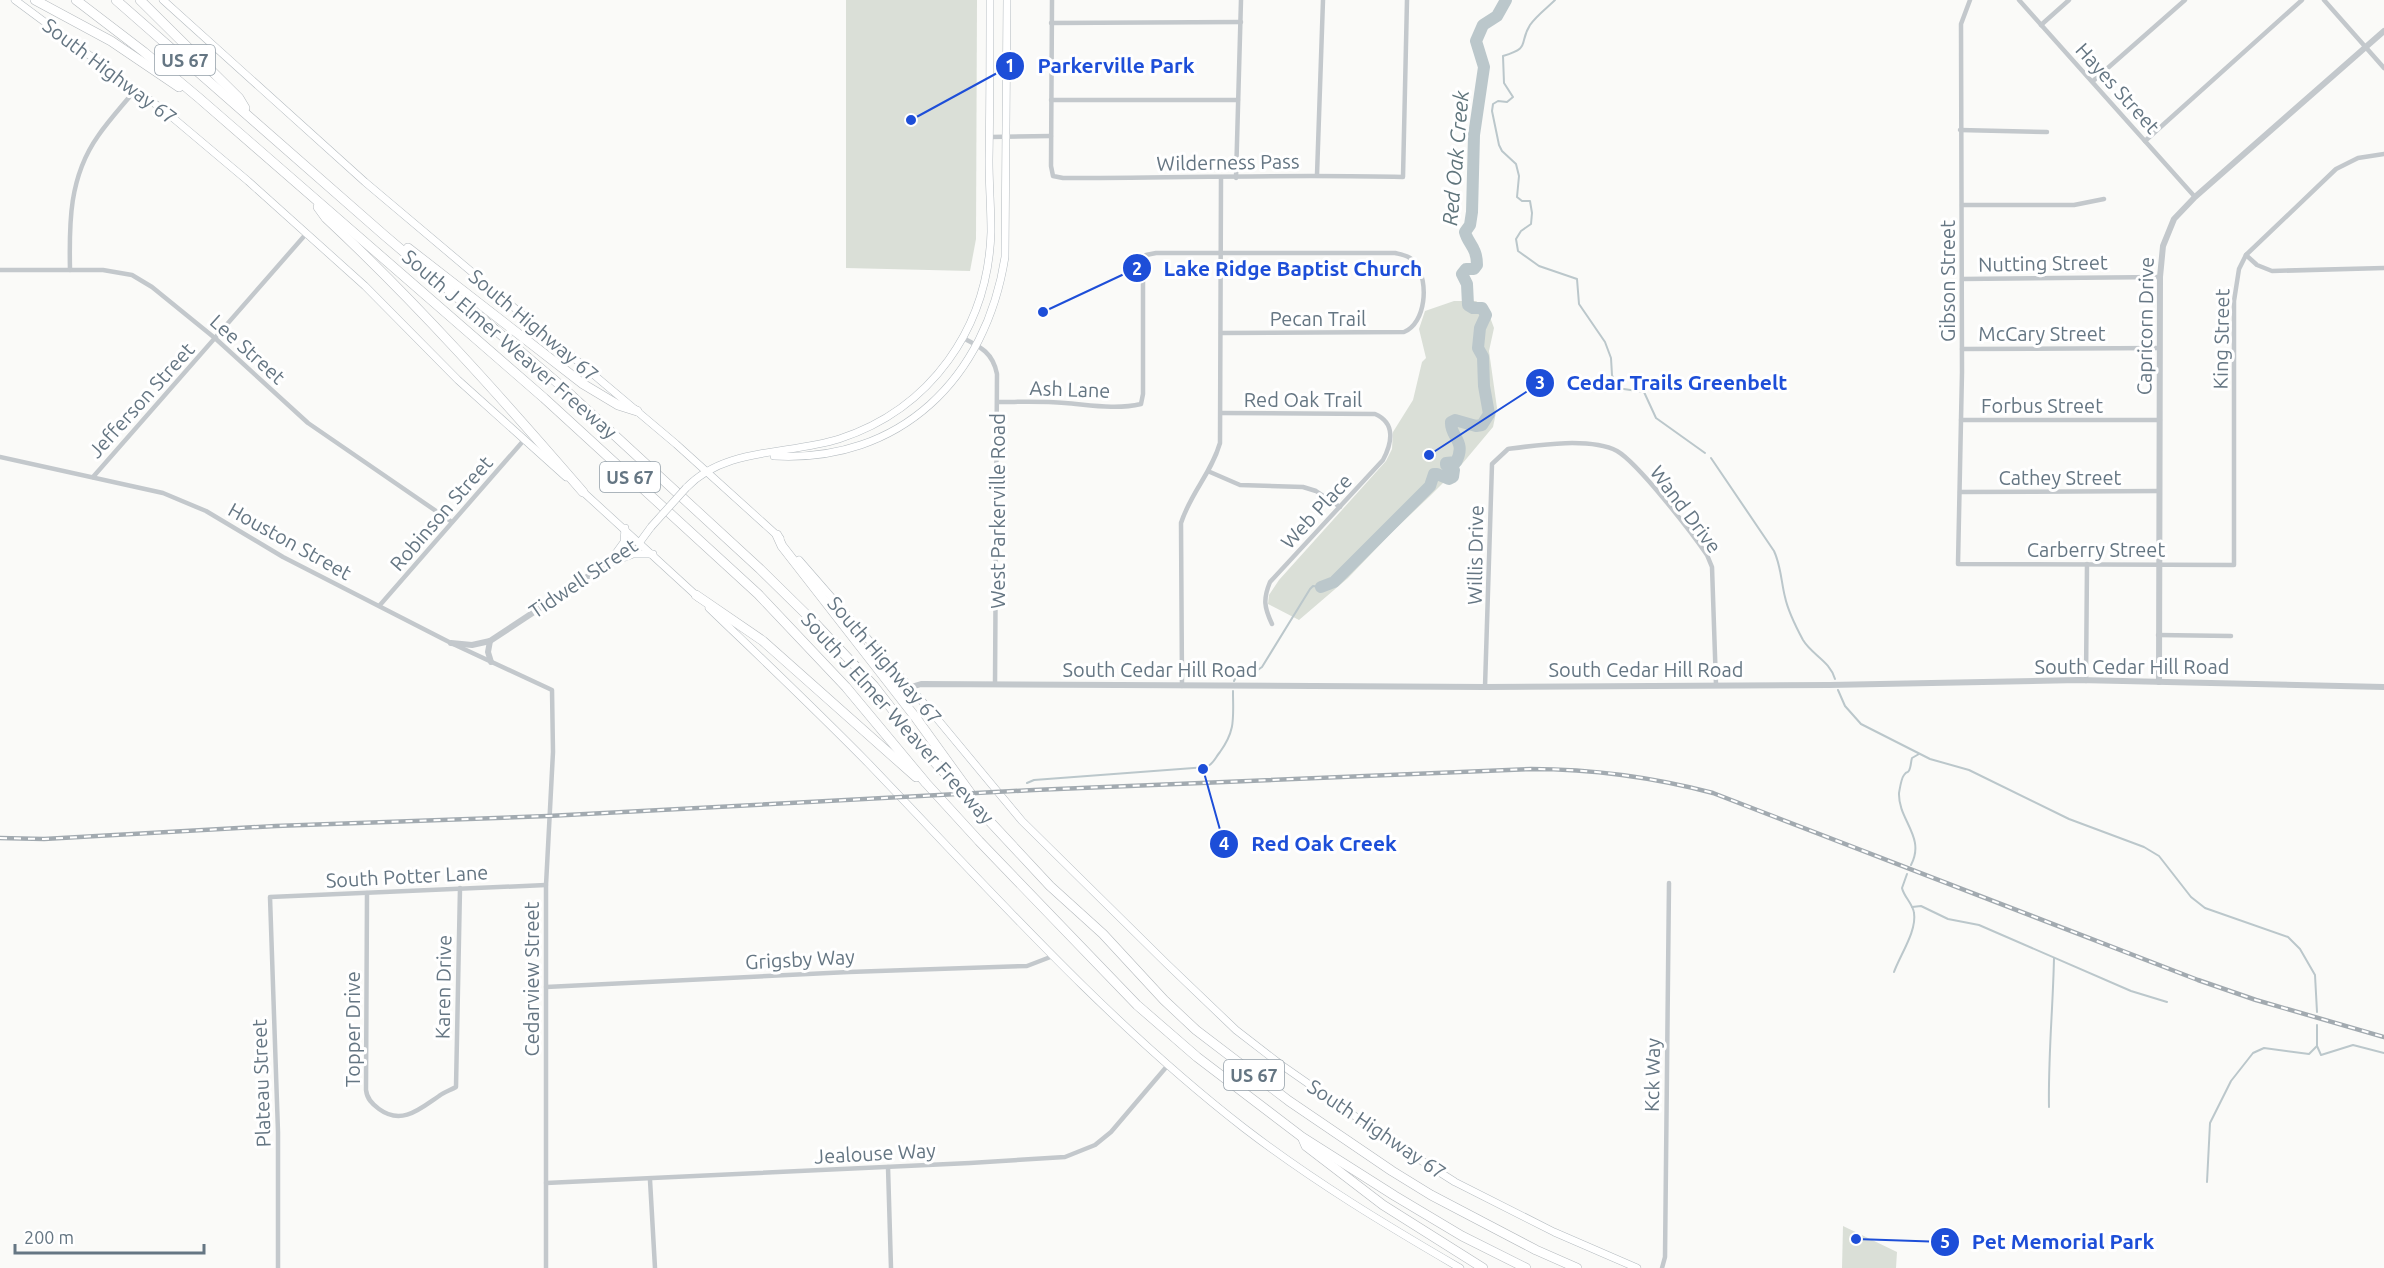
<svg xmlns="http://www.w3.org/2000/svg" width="2384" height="1268" font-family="Ubuntu,sans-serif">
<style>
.green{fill:#dadfd7}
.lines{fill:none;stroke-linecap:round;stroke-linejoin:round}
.stream{stroke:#bbc7cb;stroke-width:2}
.river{stroke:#bbc7cb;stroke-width:12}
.secondary-casing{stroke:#b3babf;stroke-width:8}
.motorway-casing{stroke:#b4b9bd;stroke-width:10}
.minor{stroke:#c3c8cc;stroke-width:4.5}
.tertiary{stroke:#c3c8cc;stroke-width:6}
.secondary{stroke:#fff;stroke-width:7}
.motorway{stroke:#fff;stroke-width:9}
.rail-casing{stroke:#a2aab0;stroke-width:4.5}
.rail{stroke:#fff;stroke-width:2;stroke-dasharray:7;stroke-linecap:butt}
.secondary-bridge-casing{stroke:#b3babf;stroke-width:8;stroke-linecap:butt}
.secondary-bridge{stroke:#fff;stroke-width:7}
.labels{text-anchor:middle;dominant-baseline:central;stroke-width:6;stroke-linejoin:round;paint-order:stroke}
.shield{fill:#fff;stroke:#939fa8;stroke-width:1.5}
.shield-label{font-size:18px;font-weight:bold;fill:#657683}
.street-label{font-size:20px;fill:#657683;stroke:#fff}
.water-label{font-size:21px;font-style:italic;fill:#60757c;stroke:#fff}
.leader{fill:none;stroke:#1d4ed8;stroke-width:2}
.callout-dot{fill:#1d4ed8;stroke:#fff;stroke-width:2}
.mark-label{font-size:18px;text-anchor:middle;font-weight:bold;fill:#fff}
.callout-label{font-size:21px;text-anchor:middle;font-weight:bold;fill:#1d4ed8;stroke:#fff;stroke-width:6;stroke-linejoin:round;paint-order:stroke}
</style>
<rect width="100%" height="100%" fill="#fafaf8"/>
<g class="green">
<polygon points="846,0 977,0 976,239 970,271 846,268"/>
<polygon points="1454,301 1476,301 1487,309 1494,328 1489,351 1497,408 1493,427 1462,464 1430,496 1393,531 1348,578 1299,620 1268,604 1269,595 1279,580 1386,461 1392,449 1393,432 1413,400 1422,362 1426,358 1419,329 1425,311"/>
<polygon points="1843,1226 1897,1252 1896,1268 1842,1268"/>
</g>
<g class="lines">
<g class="stream">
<path d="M1555 0C1547 8 1536 16 1530 25 1518 44 1532 47 1503 56L1504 83 1513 97 1507 102 1498 101 1493 104 1492 111 1499 145 1502 151 1516 164 1519 176 1517 197 1522 201H1530L1532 213 1531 224 1521 231 1516 239 1518 251 1539 266 1577 279 1579 304 1605 342 1611 358 1612 375 1617 388 1644 392 1656 418 1705 453"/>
<path d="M1711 458 1774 551C1781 566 1781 581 1785 597 1788 611 1796 627 1803 640 1812 655 1830 661 1835 679"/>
<polyline points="1234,681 1238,673 1255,672 1262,667 1310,589 1313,586 1321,587"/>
<polyline points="1838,690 1845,706 1861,724 1930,759 1969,770 2069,819 2144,847 2159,856 2191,897 2205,908 2288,937 2300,949 2315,975 2317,1012"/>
<path d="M1027 783 1034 780 1207 767C1214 763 1215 758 1220 752 1236 730 1233 718 1233 691"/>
<path d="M1911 865C1926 837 1898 820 1899 793 1900 788 1901 779 1904 775 1908 769 1908 775 1910 768 1911 765 1911 761 1912 758L1919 754"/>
<polyline points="1912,907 1921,906 1948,919 1979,925 2131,991 2167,1002"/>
<path d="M1894 972C1900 955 1917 931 1914 913 1913 904 1904 897 1902 888L1907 874"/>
<polyline points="2317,1025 2317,1046 2321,1055 2353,1045 2384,1053"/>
<path d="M2049 1107C2048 1057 2053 1008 2054 958"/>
<polyline points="2207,1182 2210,1123 2231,1081 2253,1053 2264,1048 2309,1054 2317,1046"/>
</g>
<path class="river" d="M1321 587 1334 582 1430 486 1434 474H1437L1449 479 1453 477 1454 470 1446 465V463L1456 462C1467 441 1450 437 1451 422L1455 420 1476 426 1482 425 1489 414 1484 386 1483 357 1478 348 1480 328 1486 315 1482 308H1473L1468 305 1467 284 1462 274 1466 269H1474L1477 265C1477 247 1468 244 1465 232L1470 225 1472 212 1474 135 1484 67 1476 41 1483 25 1497 16 1506 0"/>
<g class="secondary-casing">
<g id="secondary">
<polyline points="15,0 166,112 248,181 365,286 458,380 566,477"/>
<polyline points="163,0 365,182 676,444 780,538"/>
<path d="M774 456C901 463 986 378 1005 257L1007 0"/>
<path d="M686 488C725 447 788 455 839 439 931 409 988 328 991 232 991 208 989 184 989 160 990 106 990 53 990 0"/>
<polyline points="581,490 699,598"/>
<polyline points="640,542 651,527"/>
<polyline points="611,560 624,542 625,528"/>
<polyline points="799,560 934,715 1022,821 1167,964 1236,1030 1280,1064 1392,1142 1455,1182 1554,1232 1637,1268"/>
<polyline points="607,564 633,554 653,554"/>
<path d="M709 608C762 659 816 710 868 763 989 889 1106 1021 1244 1128 1313 1181 1386 1225 1460 1268"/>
</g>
</g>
<g class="motorway-casing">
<g id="motorway">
<polyline points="35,0 111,41 179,87"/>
<polyline points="76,0 144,52 199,98 544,398 758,594 846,687 926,783 979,841 1137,1005 1197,1057 1302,1137 1395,1196 1462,1236 1526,1268"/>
<polyline points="116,0 384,235 560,385 760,569 815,623 874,686 927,754 1050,886 1103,934 1164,1000 1196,1030 1289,1101 1392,1171 1431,1195 1536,1250 1577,1268"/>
<polyline points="140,0 239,98 245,108"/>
<path d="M318 207 326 218C418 304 501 397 583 492"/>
<polyline points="408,248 583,384 618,405 637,411"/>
<polyline points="777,535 782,546 916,718 971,794"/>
<polyline points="696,595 763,641 916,777"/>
<polyline points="1303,1139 1306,1146 1383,1205 1483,1268"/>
</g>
</g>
<g class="minor">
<path d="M1052 0 1051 166 1053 176 1063 178C1176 178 1290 174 1403 177L1407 0"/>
<polyline points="1970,0 1961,24 1962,372 1958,564 2234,565 2234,301 2239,269 2246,255 2336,169 2358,158 2384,154"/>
<polyline points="2019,0 2195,197"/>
<polyline points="2324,0 2384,68"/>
<polyline points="1051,23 1241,22"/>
<polyline points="2041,25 2069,0"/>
<polyline points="2093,81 2185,0"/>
<polyline points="1051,100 1238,100"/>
<polyline points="1960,130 2047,132"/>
<polyline points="990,137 1051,136"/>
<polyline points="2145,141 2302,0"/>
<polyline points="1317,175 1323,0"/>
<polyline points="1236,178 1241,0"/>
<polyline points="1962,205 2074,205 2104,199"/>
<polyline points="2246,255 2257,265 2272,271 2384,268"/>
<polyline points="0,270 103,270 132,275 152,287 216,339 308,423 452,522"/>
<path d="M70 270C69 223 69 177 98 136 109 120 123 105 136 89"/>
<polyline points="1962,279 2160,277"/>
<path d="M963 338C981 347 993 353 997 374L995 684"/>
<polyline points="1962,349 2159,348"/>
<path d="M998 402C1020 402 1043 401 1065 403 1090 405 1116 410 1141 404L1143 394V265L1146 255 1156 253H1395C1403 255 1411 256 1416 264 1429 282 1426 323 1404 332L1221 333"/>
<path d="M1221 413 1375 414C1396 423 1392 443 1383 460L1270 582C1263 599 1264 607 1272 624"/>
<polyline points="1961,420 2160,420"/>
<polyline points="0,457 163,493 206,511 283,557 451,643 552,690 553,752 546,885 546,1268"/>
<polyline points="1210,472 1240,485 1303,487 1316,491 1340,507"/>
<polyline points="93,477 306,234"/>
<polyline points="1960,492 2159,491"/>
<polyline points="380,605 524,440"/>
<polyline points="2158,635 2231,636"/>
<polyline points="2086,681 2087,564"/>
<path d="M1182 686 1181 523C1191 492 1211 474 1220 443L1221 178"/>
<path d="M1485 687 1492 464 1508 449C1537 445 1590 437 1617 451 1638 463 1692 533 1707 555L1712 567 1716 685"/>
<path d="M367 893 366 1090C367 1099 372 1104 379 1109 402 1126 421 1108 439 1096 444 1092 451 1090 456 1087L460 888"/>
<polyline points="546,987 849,972 1027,966 1053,956"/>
<polyline points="888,1167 891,1268"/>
<polyline points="650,1180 655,1268"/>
<polyline points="546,1183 970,1163 1065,1157 1095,1145 1111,1132 1168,1065"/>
<polyline points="278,1268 278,1132 270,897 546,885"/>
<polyline points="1662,1268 1665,1257 1669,883"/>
</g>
<g class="tertiary">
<polyline points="490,641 488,652 491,662"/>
<polyline points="451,643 472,645 490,641 640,542"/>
<polyline points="2159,682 2160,277 2163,246 2174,219 2195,197 2384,31"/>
<polyline points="908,688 921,684 1485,687 1829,685 2079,680 2384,687"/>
</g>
<use href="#secondary" class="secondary"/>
<use href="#motorway" class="motorway"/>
<g class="rail-casing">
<path id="rail" d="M0 838 44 839 276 826 548 816 1034 790 1531 769C1593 769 1652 777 1713 793L2198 980 2256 1000 2384 1037"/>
</g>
<use href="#rail" class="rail"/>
<g class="secondary-bridge-casing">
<polyline id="secondary-bridge" points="651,527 686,488"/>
</g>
<use href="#secondary-bridge" class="secondary-bridge"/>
</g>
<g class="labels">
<g class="shield">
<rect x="155" y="45" width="60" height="30" rx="4.5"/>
<rect x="600" y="462" width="60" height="30" rx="4.5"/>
<rect x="1224" y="1060" width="60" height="30" rx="4.5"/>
</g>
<g class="shield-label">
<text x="185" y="60">US 67</text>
<text x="630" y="477">US 67</text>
<text x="1254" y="1075">US 67</text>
</g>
<g class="street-label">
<text transform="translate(110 71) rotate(37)">South Highway 67</text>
<text transform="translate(2118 88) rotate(48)">Hayes Street</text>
<text transform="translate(1228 162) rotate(-1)">Wilderness Pass</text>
<text transform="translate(2043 263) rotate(-1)">Nutting Street</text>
<text transform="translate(1947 281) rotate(-90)">Gibson Street</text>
<text x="1318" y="318">Pecan Trail</text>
<text transform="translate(534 325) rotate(40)">South Highway 67</text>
<text transform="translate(2145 326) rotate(-89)">Capricorn Drive</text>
<text x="2042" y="333">McCary Street</text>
<text transform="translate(2221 339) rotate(-89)">King Street</text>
<text transform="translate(510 344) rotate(41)">South J Elmer Weaver Freeway</text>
<text transform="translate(248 349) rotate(42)">Lee Street</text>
<text transform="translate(1070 389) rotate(2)">Ash Lane</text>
<text x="1303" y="399">Red Oak Trail</text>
<text transform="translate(141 400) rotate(-48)">Jefferson Street</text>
<text x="2042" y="405">Forbus Street</text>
<text x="2060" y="477">Cathey Street</text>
<text transform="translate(1686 509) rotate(53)">Wand Drive</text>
<text transform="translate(997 511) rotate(-90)">West Parkerville Road</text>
<text transform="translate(1316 511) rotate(-47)">Web Place</text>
<text transform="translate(441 513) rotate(-49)">Robinson Street</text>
<text transform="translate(290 541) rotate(29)">Houston Street</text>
<text x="2096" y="549">Carberry Street</text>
<text transform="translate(1475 555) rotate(-89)">Willis Drive</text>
<text transform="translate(583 578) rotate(-34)">Tidwell Street</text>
<text transform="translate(885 660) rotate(49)">South Highway 67</text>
<text x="2132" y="666">South Cedar Hill Road</text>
<text x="1160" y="669">South Cedar Hill Road</text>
<text x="1646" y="669">South Cedar Hill Road</text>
<text transform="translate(898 718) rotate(48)">South J Elmer Weaver Freeway</text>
<text transform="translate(407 876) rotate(-3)">South Potter Lane</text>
<text transform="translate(800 959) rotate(-3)">Grigsby Way</text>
<text transform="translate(531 979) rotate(-90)">Cedarview Street</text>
<text transform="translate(443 987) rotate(-89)">Karen Drive</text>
<text transform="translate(352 1029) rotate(-90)">Topper Drive</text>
<text transform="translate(1652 1075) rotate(-89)">Kck Way</text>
<text transform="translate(261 1083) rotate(-92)">Plateau Street</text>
<text transform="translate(1377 1129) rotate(34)">South Highway 67</text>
<text transform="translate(875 1153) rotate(-3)">Jealouse Way</text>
</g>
<g class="water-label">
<text transform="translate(1455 158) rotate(-85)">Red Oak Creek</text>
</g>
</g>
<path class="leader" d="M911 120L1010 66M1043 312L1137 268M1429 455L1540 383M1203 769L1224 844M1856 1239L1945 1242"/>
<g class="callout-dot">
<circle cx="911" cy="120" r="6"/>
<circle cx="1043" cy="312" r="6"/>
<circle cx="1429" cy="455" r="6"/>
<circle cx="1203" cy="769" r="6"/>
<circle cx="1856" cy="1239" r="6"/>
<circle cx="1010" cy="66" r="15"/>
<circle cx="1137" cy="268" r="15"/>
<circle cx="1540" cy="383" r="15"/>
<circle cx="1224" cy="844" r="15"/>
<circle cx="1945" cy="1242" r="15"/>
</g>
<g class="mark-label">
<text x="1010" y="72">1</text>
<text x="1137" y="275">2</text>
<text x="1540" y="389">3</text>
<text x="1224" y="850">4</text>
<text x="1945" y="1248">5</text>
</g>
<g class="callout-label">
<text x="1116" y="73">Parkerville Park</text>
<text x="1293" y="276">Lake Ridge Baptist Church</text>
<text x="1677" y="390">Cedar Trails Greenbelt</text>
<text x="1324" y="851">Red Oak Creek</text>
<text x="2063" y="1249">Pet Memorial Park</text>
</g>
<path d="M15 1244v9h189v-9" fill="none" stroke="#657683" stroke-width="3"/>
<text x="24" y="1244" font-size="18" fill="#657683" stroke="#ffffff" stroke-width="4.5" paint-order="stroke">200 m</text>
</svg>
